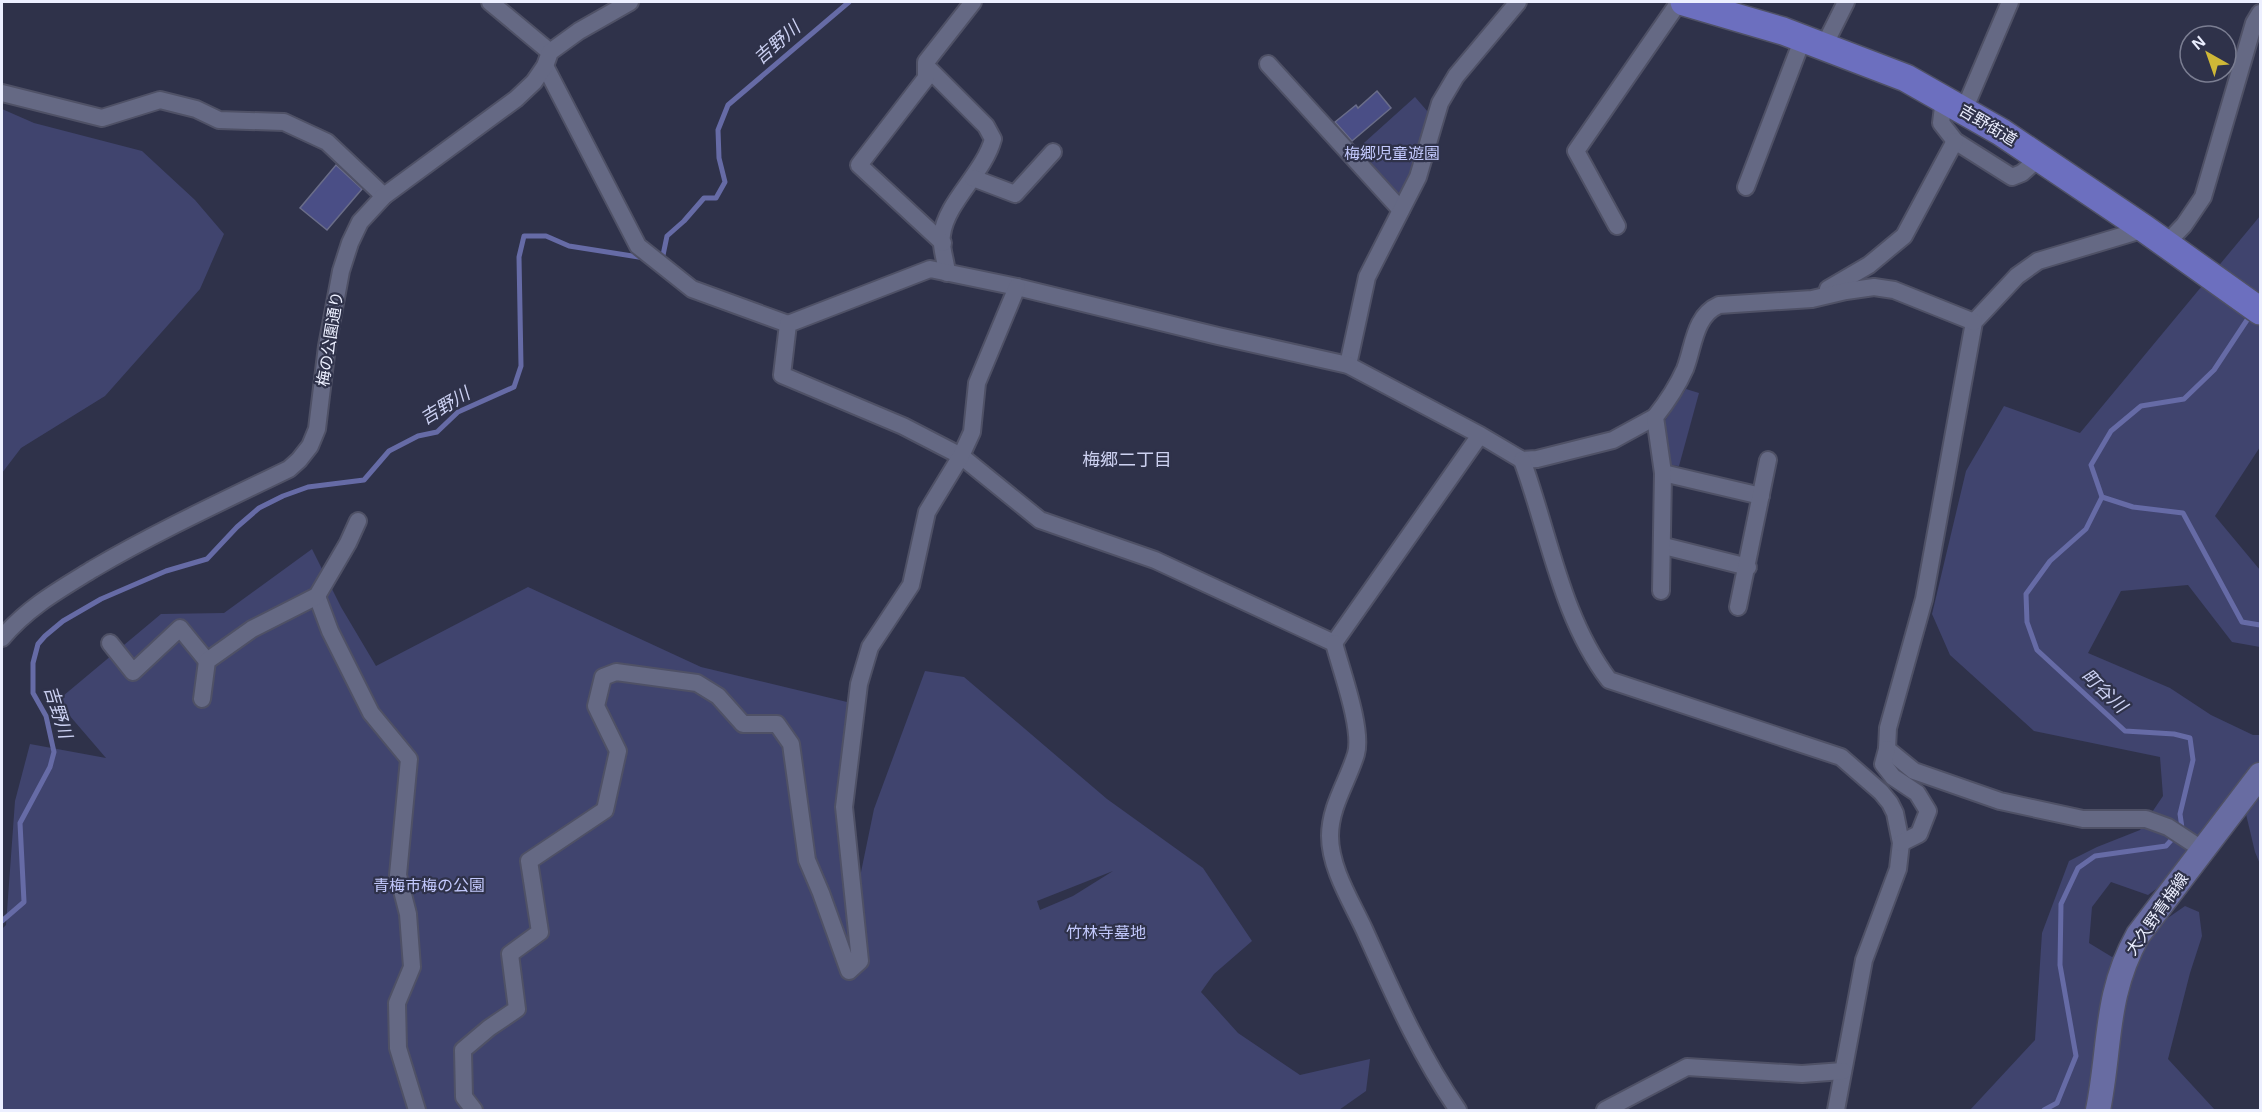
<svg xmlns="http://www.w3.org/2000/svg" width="2262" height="1112" font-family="Arial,'Noto Sans JP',sans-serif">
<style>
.green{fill:#40446e;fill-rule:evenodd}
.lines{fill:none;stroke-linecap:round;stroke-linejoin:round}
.stream{stroke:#666ba6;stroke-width:5}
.building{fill:#4a4e86;stroke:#6a6d89;stroke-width:1.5}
.street-casing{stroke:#4f5166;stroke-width:20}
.secondary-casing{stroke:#4f5166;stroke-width:27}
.primary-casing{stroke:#4f5166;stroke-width:30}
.street{stroke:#656984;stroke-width:16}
.secondary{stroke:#686ca2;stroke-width:24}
.primary{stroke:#6c6fbf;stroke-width:27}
.labels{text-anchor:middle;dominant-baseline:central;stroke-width:4.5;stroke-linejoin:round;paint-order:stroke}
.street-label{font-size:16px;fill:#ecefff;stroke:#2f324a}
.park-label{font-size:16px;fill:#c2c8fc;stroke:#2f324a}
.water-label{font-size:18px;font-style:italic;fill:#ccd1f3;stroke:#2f324a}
.neighbourhood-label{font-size:18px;fill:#cdd1f0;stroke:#2f324a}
</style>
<rect width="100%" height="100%" fill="#2f324a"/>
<g class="green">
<polygon points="1415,97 1428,112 1416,165 1402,194 1395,195 1355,151"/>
<polygon points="2,109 34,123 142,151 195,200 224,234 200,289 105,396 21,448 2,473"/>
<polygon points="2260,216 2260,447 2215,516 2260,570 2260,647 2232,642 2188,585 2121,591 2088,653 2170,688 2211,715 2253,735 2260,735 2260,864 2255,852 2240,789 2174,876 2148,895 2111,882 2092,907 2089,943 2112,957 2185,906 2199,912 2202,936 2190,973 2168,1059 2215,1110 1970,1110 2035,1040 2042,933 2069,861 2097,847 2140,830 2163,796 2160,757 2034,731 1950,655 1932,614 1966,471 2004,406 2080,433"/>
<polygon points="1686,389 1699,393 1679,466 1667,465 1664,422"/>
<path d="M312 549 341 607 376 666 528 587 701 667 847 702 854 906 874 809 925 671 964 677 1107 799 1203 868 1252 941 1214 974 1201 992 1238 1033 1300 1075 1370 1059 1366 1091 1339 1110H2V929L6 925 15 801 30 744 106 758 57 701 161 614 224 613ZM1113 871 1073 896 1040 910 1037 901Z"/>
</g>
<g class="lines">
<g class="stream">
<polyline points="660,260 662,260 667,236 684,221 704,198 716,198 725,182 719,158 718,130 728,105 849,2"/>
<polyline points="2102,497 2133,507 2183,513 2242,622 2260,625"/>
<polyline points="2,921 24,902 20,823 50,767 54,752 46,716 33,693 33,663 38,644 45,636 63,621 101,599 166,571 207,559 237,527 259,508 283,496 308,487 364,480 389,451 418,436 437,432 458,412 514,387 521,366 519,257 524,236 546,236 569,246 645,258"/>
<polyline points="2044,1110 2057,1103 2076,1056 2060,965 2061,904 2078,868 2095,856 2166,846 2182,828 2180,814 2193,760 2190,738 2174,734 2125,731 2037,650 2027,622 2026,594 2050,561 2086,529 2102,497 2091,465 2111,431 2141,406 2184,399 2214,370 2251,314"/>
</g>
</g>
<g class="building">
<polygon points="1377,91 1391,108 1352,141 1335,122 1356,105 1358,108"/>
<polygon points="336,165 362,189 327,230 300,208"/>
</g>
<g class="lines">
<g class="street-casing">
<g id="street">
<polyline points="490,2 550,52"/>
<polyline points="1824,46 1846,2"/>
<polyline points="1268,64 1401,210"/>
<polyline points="545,66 638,246 692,289 788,324"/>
<path d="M928 68 986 126 993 139C984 173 946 202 942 235 940 246 946 261 947 273"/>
<polyline points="2,93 102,118 160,100 196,109 219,120 284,122 327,142 384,196"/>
<polyline points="1944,99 1941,123 1955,141 2012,177 2022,173 2039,158"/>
<polyline points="1964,110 2010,2"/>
<polyline points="973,178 1015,194 1053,152"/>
<polyline points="1746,187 1803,38"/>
<polyline points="1617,226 1576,151 1679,2"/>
<polyline points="2145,229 2038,261 2017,276 1974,322 1924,599 1888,728 1887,749 1914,771 2000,801 2083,819 2146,819 2168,827 2203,850"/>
<polyline points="943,243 859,165 926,78 926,62 973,2"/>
<polyline points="2165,245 2184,225 2203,197 2254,23 2260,13"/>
<polyline points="1828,289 1869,265 1904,236 1955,141"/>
<polyline points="1348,365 1367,277 1418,177 1440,103 1456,76 1518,2"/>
<polyline points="1480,435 1334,643 1155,560 1040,520 961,456 903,426 782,375 788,324 930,269 1017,287 1218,336 1348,365 1480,435 1522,460 1537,459 1613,440 1655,417"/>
<path d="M1522 460C1549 533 1561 617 1609 680L1841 757 1881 792 1890 803 1895 813 1901 843 1898 869 1864 960 1836 1110"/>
<polyline points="1663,473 1761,496"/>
<polyline points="1664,546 1748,567"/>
<path d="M1661 591 1663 473 1655 417C1667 402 1677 387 1685 369 1694 346 1694 316 1719 305L1812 299 1846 291 1874 287 1894 290 1974 322"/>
<polyline points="317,596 330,631 371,713 409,759 398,875 408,914 412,967 397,1003 398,1048 417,1110"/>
<polyline points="1738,607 1768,460"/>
<path d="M2 638C28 607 59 590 93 569 156 532 223 501 289 469L299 460 310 446 317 429 327 346 341 271 350 243 360 222 384 196 516 99 534 82 545 66 550 52 579 31 630 2"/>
<polyline points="110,643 133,672 180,628 207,661"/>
<path d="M1334 643C1341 670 1363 729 1356 754 1348 781 1330 806 1330 836 1330 868 1351 901 1364 929 1392 991 1419 1054 1458 1110"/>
<polyline points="202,699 207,661 252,629 317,596 348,543 358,521"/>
<polyline points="1887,749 1883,764 1893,777 1917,793 1928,811 1919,834 1901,843"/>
<polyline points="474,1110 464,1097 463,1050 489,1028 517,1009 510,954 540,932 529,861 605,810 618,751 596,706 603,677 616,672 697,683 718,696 743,724 777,724 791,744 807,860 821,893 849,971 860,961 844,807 859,684 870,647 911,585 927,512 961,456 972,432 977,383 1017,287"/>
<polyline points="1605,1110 1687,1067 1802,1074 1843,1071"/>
</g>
</g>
<g class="secondary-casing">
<path id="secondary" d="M2098 1110C2111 1046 2104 996 2138 935L2260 775"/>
</g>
<g class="primary-casing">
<polyline id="primary" points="1684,2 1783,31 1906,78 2001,132 2145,229 2260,311"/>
</g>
<use href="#street" class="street"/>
<use href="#secondary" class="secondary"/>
<use href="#primary" class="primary"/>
</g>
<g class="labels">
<g class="street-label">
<text transform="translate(1988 125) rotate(31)">吉野街道</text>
<text transform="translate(330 339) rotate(-81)">梅の公園通り</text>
<text transform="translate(2157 914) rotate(-55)">大久野青梅線</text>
</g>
<g class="park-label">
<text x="1392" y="153">梅郷児童遊園</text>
<text x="429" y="885">青梅市梅の公園</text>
<text x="1106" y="932">竹林寺墓地</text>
</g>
<g class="water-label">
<text transform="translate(777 43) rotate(-41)">吉野川</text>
<text transform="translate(445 406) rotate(-31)">吉野川</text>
<text transform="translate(2104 691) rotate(43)">町谷川</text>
<text transform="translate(58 712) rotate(73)">吉野川</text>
</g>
<g class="neighbourhood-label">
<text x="1127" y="460">梅郷二丁目</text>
</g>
</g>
<rect width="2262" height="1112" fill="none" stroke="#ecefff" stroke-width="6"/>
<g transform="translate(2208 54) rotate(320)"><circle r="28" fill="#2f324a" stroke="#7b7e92" stroke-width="1.5"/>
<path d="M0-4.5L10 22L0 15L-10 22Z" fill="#cfb837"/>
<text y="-9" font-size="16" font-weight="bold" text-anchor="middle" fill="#ecefff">N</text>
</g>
</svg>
